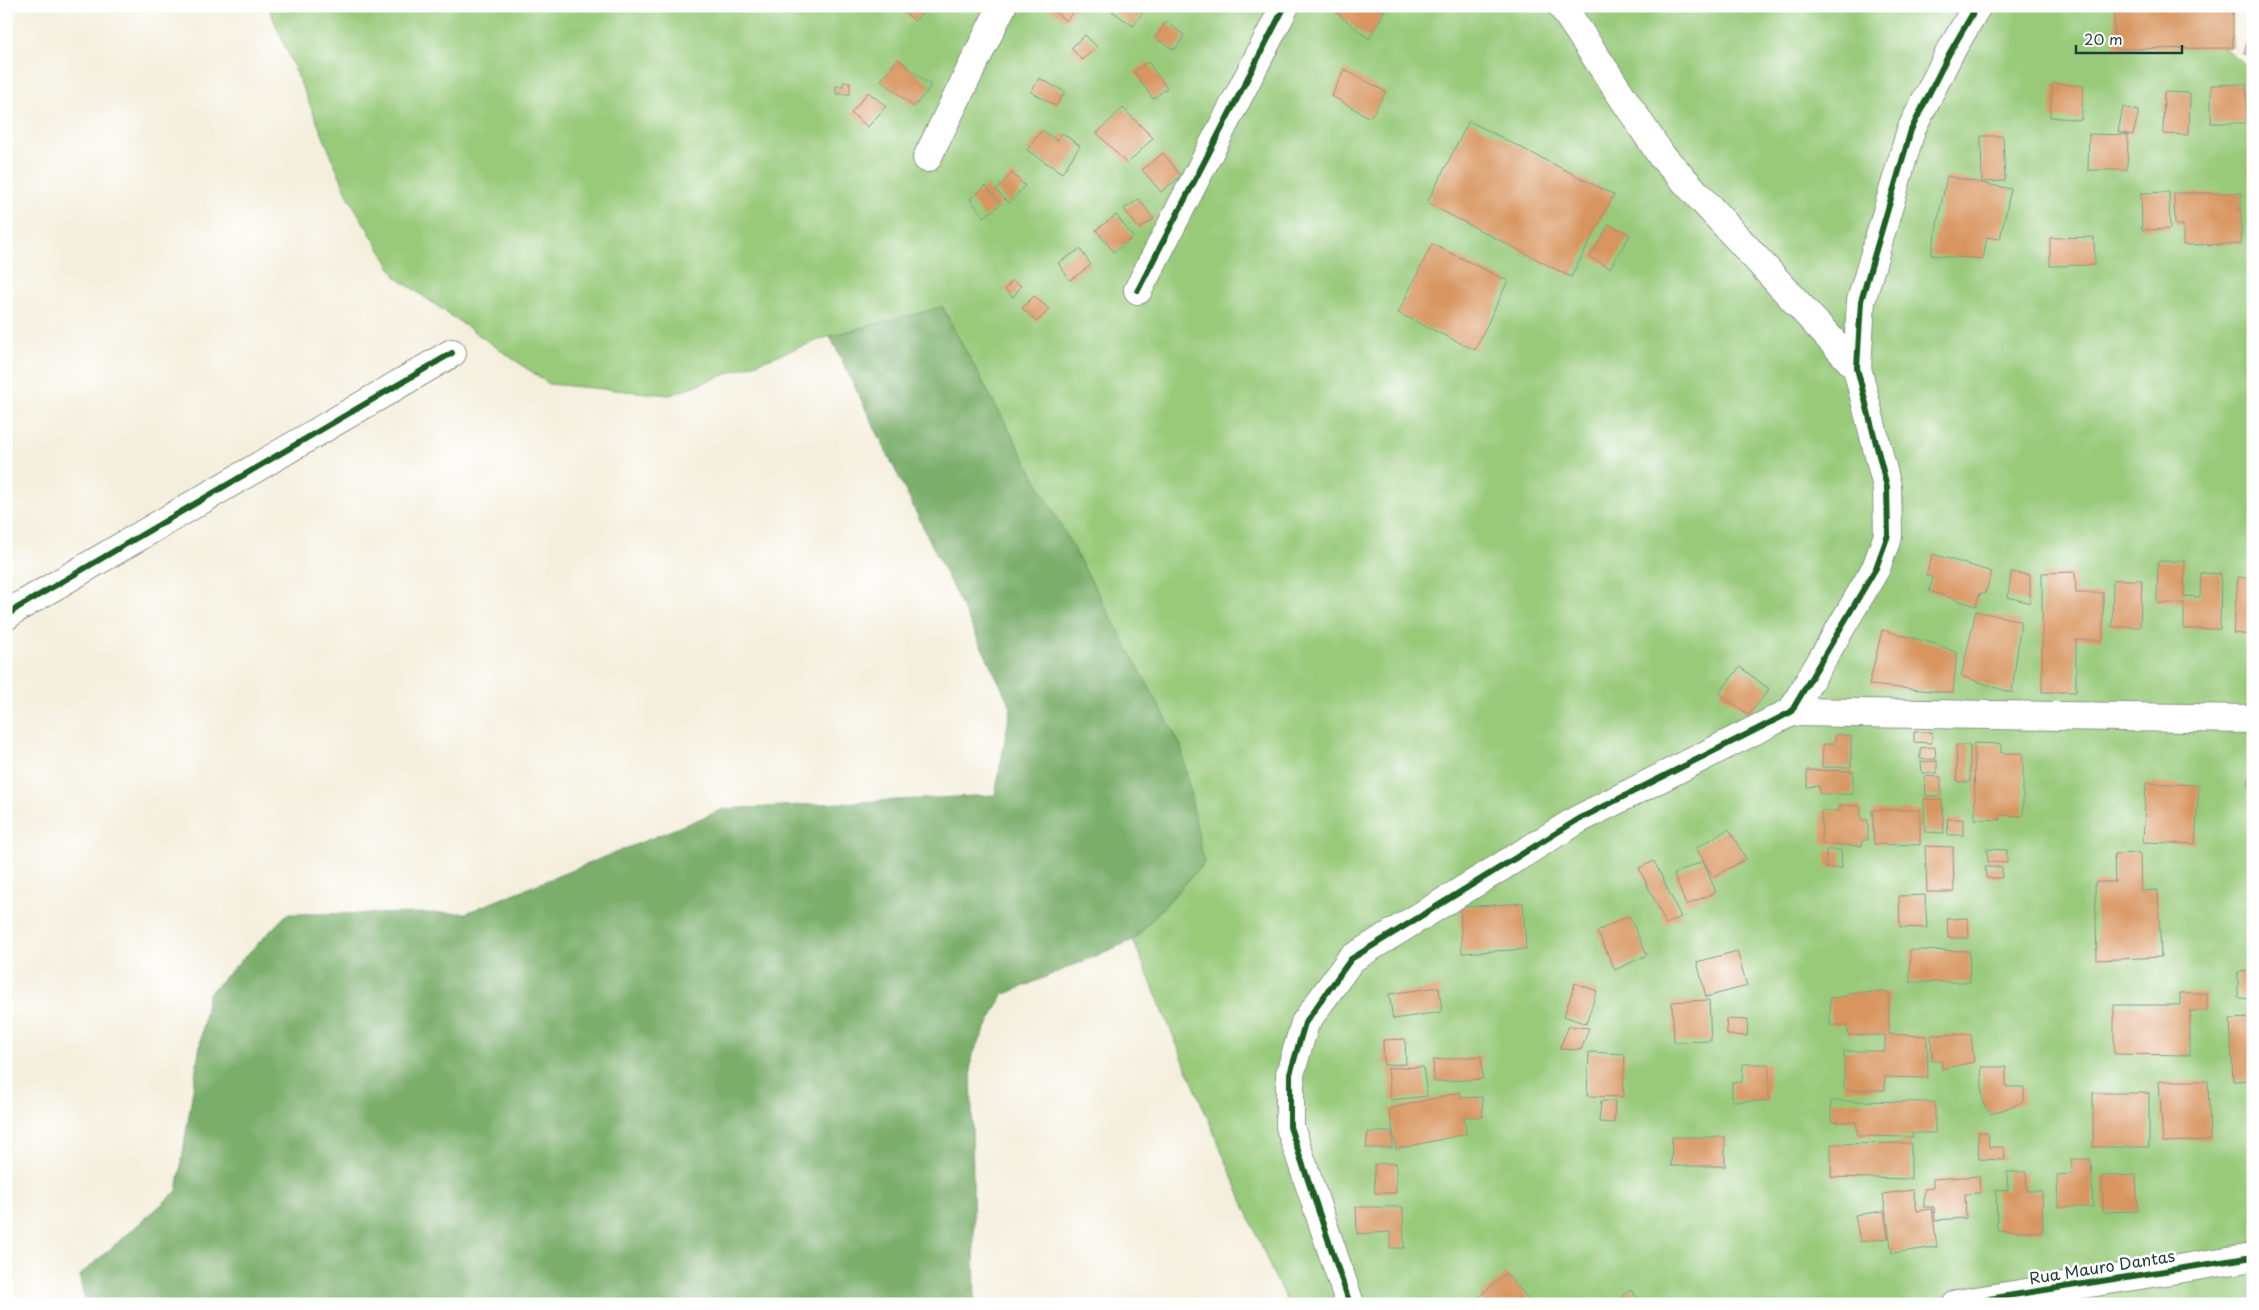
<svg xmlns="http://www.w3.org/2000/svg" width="2259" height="1310" font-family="'Playpen Sans',sans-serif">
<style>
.green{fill:#98ca7a;stroke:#5c8457}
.forest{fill:#7aae6a;stroke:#4c764f}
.building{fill:#d8955e}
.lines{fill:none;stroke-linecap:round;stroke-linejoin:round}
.minor-casing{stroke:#8a9688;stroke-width:30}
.minor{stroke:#fff;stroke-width:28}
.cycleway-casing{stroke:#fff;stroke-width:9}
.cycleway{stroke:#1b5e20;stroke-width:6}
.labels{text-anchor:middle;stroke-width:5;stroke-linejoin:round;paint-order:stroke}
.street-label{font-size:16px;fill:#1f3d34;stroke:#fff}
</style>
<rect width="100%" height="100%" fill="#fff"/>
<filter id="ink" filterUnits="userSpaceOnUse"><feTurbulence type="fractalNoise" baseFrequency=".02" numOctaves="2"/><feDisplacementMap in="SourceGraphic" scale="10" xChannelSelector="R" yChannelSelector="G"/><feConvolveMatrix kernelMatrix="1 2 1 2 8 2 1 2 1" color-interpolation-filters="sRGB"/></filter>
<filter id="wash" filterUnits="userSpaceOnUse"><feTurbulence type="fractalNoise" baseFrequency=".0096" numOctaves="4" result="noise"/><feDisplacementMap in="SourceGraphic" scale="20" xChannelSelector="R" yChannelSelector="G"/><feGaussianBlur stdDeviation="1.12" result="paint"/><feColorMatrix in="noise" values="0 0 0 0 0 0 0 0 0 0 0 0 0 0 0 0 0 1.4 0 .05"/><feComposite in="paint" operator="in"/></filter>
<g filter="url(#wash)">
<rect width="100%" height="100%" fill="#f4efdd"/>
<path class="green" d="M268,6H2166L2248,66L2253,67V1304H1288L1271,1269L1133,940L1204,863L943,307L830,336L670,395L549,384L397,278L350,200Z"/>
<path class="forest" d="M942,307L1181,746L1204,863L1133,940L1003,995L971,1058L975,1304H86L79,1276L177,1191L208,994L287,914L466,913L724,809L995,795L1011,707L830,336Z"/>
<g id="blocks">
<g class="building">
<path d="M902,6H928L915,21L900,9Z"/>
<path d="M1047,6H1078L1066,21Z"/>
<path d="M1105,6H1147L1133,26Z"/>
<path d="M1334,6H1387L1369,39L1333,10Z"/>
<path d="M2114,6H2233V48L2114,49Z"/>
<path d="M1166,22L1184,35L1175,50L1155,38Z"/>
<path d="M2252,23L2253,54H2244Z"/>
<path d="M1085,35L1097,47L1082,60L1071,48Z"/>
<path d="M898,59L931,86L914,107L881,80Z"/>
<path d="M1148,62L1167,88L1153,99L1134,72Z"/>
<path d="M1344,69L1386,92L1370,118L1332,96Z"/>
<path d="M1039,78L1065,92L1056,106L1031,92Z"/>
<path d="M843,82H850V94H836V86H843Z"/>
<path d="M2053,83L2084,86L2081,120L2050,117Z"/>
<path d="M2246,84L2247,123H2211V85Z"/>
<path d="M868,92L886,106L868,127L851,113Z"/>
<path d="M2164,92L2190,93L2189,135L2163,134Z"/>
<path d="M2123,107L2139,111L2133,135L2118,132Z"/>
<path d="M1123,108L1153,138L1127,164L1097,133Z"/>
<path d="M1469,121L1614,195L1571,277L1427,203Z"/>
<path d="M1042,130L1057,141L1062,133L1080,146L1062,173L1027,150Z"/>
<path d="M2089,134L2128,135L2127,170H2088Z"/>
<path d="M1981,136H2003L2005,181L1982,182Z"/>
<path d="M2247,151H2253V179H2248Z"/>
<path d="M1163,153L1181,176L1161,192L1142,170Z"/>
<path d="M1012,173L1025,186L1009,203L996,190Z"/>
<path d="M1947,176L2011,189L2000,239L1987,237L1983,259L1931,255Z"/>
<path d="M986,186L1001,204L984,217L970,199Z"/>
<path d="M2169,192L2170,229L2142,230L2141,193Z"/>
<path d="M2174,193H2241V244L2183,245V225H2175Z"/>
<path d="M1139,199L1154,219L1139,229L1124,209Z"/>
<path d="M1116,215L1133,237L1114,252L1096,230Z"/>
<path d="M1609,224L1630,235L1610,268L1590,257Z"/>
<path d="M2094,237L2095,265L2050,266V238Z"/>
<path d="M1432,244L1508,281L1475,350L1398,313Z"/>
<path d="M1080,249L1091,265L1070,280L1058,263Z"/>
<path d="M1012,280L1021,286L1013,297L1005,290Z"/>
<path d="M1034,296L1049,309L1037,322L1022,308Z"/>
<path d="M1933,554L1992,572L1985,594L1980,593L1976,606L1929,591L1933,578L1926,575Z"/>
<path d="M2158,561H2185L2184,596L2200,597L2201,573L2221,574L2220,629H2184V603H2157Z"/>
<path d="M2011,572L2030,575V603L2008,597Z"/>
<path d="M2075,572L2076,593H2103V640H2076V692H2042V573Z"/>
<path d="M2238,577L2253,579V635L2233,633Z"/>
<path d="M2113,580H2142L2140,627H2112Z"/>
<path d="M1976,611L2021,621L2012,693L1961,676Z"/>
<path d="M1882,630L1936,644L1957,653L1953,693L1869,685Z"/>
<path d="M1740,667L1769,689L1749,715L1719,693Z"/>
<path d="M1914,732H1932V743L1914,742Z"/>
<path d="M1836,734L1851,736V767H1822L1823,744H1834Z"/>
<path d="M1974,743L2001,744V753H2023V816L2000,815V820L1975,819Z"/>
<path d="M1956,745H1970V782H1957Z"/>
<path d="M1935,747L1936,759H1920V748Z"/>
<path d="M1937,761V773H1922L1921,762Z"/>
<path d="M2253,769V797L2248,784Z"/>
<path d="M1807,770L1853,771V794H1819V786L1807,787Z"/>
<path d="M1925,776L1941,777V796H1926Z"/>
<path d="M2146,783L2199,785L2195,844L2143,842Z"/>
<path d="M1924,799L1942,800L1944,833L1925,832Z"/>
<path d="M1840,805L1861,806V820H1868V840H1862V846L1822,844L1821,811H1840Z"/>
<path d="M1872,810H1920V845L1874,844Z"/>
<path d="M1947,819H1963V835H1948Z"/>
<path d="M1729,829L1746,859L1713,877L1696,848Z"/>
<path d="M1925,846L1953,847L1954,892H1927Z"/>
<path d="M1987,849L2007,850V863L1988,862Z"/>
<path d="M1826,850H1841L1842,868H1826Z"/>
<path d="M2140,853L2141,891L2158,890L2161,957L2097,960L2095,882H2115L2114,854Z"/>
<path d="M1654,861L1681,917L1666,924L1639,868Z"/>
<path d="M1703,861L1716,892L1686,905L1674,874Z"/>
<path d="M1985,867H2002V878H1986Z"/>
<path d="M1925,895L1927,928L1900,927L1899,896Z"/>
<path d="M1523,903L1526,949L1462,953L1460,907Z"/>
<path d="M1629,916L1647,955L1615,970L1597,931Z"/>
<path d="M1968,918L1969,938H1948L1947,919Z"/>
<path d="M1910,950L1969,951L1970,982H1910Z"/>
<path d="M1737,951L1747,986L1706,997L1697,962Z"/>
<path d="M2253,971V999L2238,998V972Z"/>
<path d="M1575,983L1597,991L1586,1024L1564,1016Z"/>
<path d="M1439,987L1442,1012L1393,1019L1389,994Z"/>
<path d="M1889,992V1034L1927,1036L1928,1078L1885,1077V1090H1844V1051H1885V1035H1848L1847,1025H1830V998L1847,996V993Z"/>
<path d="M2180,993H2207V1011H2190V1055L2114,1054V1005H2180Z"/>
<path d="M1709,1000L1711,1041L1674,1042L1672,1002Z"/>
<path d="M2253,1018V1080L2233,1081L2230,1019Z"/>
<path d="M1726,1019L1748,1020L1747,1036L1727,1035Z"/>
<path d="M1569,1026L1589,1028L1581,1050L1559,1049Z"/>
<path d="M1971,1034L1974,1062L1942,1069L1941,1061H1932L1931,1035Z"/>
<path d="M1405,1039L1406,1064L1384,1065L1383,1040Z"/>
<path d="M1589,1052L1625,1054L1623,1097L1587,1096Z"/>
<path d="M1481,1056L1483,1079L1434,1082L1433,1060Z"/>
<path d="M1743,1064H1769V1101H1732V1082H1742Z"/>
<path d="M1423,1067L1427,1096L1391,1100L1388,1068Z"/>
<path d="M1981,1067H2006V1087H2024V1102L1991,1114L1983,1104Z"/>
<path d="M2159,1081H2208L2210,1140L2163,1142Z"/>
<path d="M1460,1092L1461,1098L1482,1097L1483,1117H1464L1466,1134L1396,1149L1389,1109Z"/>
<rect x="2093" y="1093" width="56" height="54"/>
<path d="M1601,1101H1615L1614,1123L1599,1122Z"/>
<path d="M1831,1101L1935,1102V1133H1912L1913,1137L1858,1136L1856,1122H1831Z"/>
<path d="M1368,1132H1393L1392,1148H1366Z"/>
<path d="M1978,1132L1988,1133L1989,1147H2004L2005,1160L1979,1159Z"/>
<path d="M1672,1137H1725V1166H1671Z"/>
<path d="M1911,1143V1179L1831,1177V1144Z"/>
<path d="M2071,1159H2091L2093,1207H2058L2057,1175L2072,1174Z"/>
<path d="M1396,1163V1193H1375L1374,1164Z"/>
<path d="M2007,1172H2026L2027,1191H2042L2043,1232L1997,1230L1996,1189L2008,1190Z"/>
<path d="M2136,1175L2138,1211L2103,1212L2102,1176Z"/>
<path d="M1979,1176L1980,1193L1965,1194L1966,1218L1935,1220L1934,1207H1924V1189L1933,1188V1179Z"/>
<path d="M1913,1190L1917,1211L1932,1209L1937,1247L1892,1253L1883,1194Z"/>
<path d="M1356,1207H1403L1404,1248H1390V1232L1357,1234Z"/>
<path d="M1884,1211L1888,1238L1860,1242L1855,1215Z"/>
<path d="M1506,1273L1533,1304H1485L1479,1297Z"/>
<path d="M1630,1289L1642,1304H1613Z"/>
</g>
</g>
</g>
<g filter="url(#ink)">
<use href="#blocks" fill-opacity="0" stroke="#8a9688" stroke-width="1"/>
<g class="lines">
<defs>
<g id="minor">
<path d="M1562,6L1661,155L1857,368"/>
<path d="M927,158L1002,6"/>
<path d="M1138,290L1285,6"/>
<path d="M6,616L17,608L452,353"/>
<path d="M1791,712L2253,719"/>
<path d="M1350,1304L1290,1127V1074L1305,1023L1351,959L1579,819L1791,712L1876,568L1888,535L1887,487L1857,368L1861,301L1911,130L1949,54L1977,6"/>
<path d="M1957,1304L2253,1257"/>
</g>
</defs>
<use href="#minor" class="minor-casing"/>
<use href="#minor" class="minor"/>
<defs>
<g id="cycleway">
<path d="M1138,290L1285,6"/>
<path d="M6,616L17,608L452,353"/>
<path d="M1350,1304L1290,1127V1074L1305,1023L1351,959L1579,819L1791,712L1876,568L1888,535L1887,487L1857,368L1861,301L1911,130L1949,54L1977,6"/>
<path d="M1957,1304L2253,1257"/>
</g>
</defs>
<use href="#cycleway" class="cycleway-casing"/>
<use href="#cycleway" class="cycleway"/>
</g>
</g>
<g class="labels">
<g class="street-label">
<text transform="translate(2102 1267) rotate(-9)" y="6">Rua Mauro Dantas</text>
</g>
</g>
<rect width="2259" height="1310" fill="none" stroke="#fff" stroke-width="25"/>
<path d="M2076 45v8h106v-8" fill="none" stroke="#1f3d34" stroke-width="2.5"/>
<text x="2084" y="45" font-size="15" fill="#1f3d34" stroke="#ffffff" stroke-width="4" paint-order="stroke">20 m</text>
</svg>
